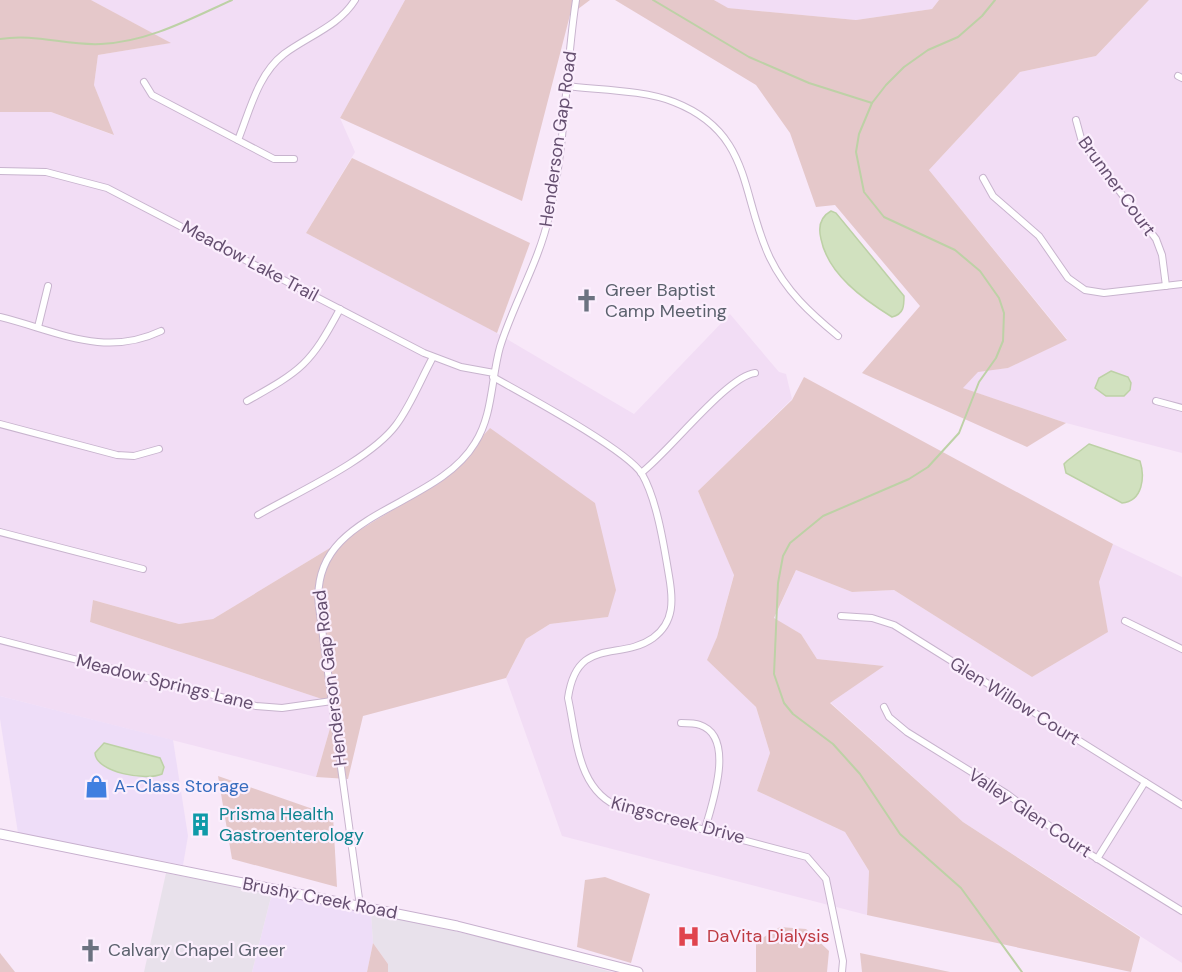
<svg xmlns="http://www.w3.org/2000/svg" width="1182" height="972" font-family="'DM Sans',sans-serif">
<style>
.residential{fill:#f2ddf5}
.commercial{fill:#eeddf8}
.industrial{fill:#e8e1eb}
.green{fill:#e5c8ca}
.water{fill:#d1e1bf;stroke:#bdd1a6;stroke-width:1.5}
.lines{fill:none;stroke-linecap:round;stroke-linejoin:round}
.stream{stroke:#bdd1a6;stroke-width:2}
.street-casing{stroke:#c8b4ce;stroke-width:8}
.secondary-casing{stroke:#c7b0ce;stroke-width:11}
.street{stroke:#fff;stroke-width:6}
.secondary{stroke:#fff;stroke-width:9}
.labels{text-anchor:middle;stroke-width:4.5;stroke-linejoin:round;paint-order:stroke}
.street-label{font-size:18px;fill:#654f70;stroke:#fbeefd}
.worship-label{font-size:18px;fill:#5b616d;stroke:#fbeefd;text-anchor:start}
.shop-label{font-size:18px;fill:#366cbe;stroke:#fbeefd;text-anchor:start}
.culture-label{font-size:18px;fill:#0d838f;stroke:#fbeefd;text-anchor:start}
.health-label{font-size:18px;fill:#be3a42;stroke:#fbeefd;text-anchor:start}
</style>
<rect width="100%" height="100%" fill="#f8e8f9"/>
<g class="residential">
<path d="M91,0H405L340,118L355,152L306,233L490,329L634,414L730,314L779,372L786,374L792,399L698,491L734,574L717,637L708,660L756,707L770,753L757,791L845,832L869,871L867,915L562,836L506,678L526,639L550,624L608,617L490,428L442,480L213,619L179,624L93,600L90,622L337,704L316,777L0,696V112H51L113,135L94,85L98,55L170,43Z"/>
<path d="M714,0H939L932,9L856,20L727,8Z"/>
<path d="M1149,0H1182V453L1066,423L962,388L978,371L1008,368L1067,339L929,170L1020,72L1096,56Z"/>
<path d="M1113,544L1182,577V963L963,822L830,702L883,666L817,659L801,634L774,619L796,570L852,592L894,590L1032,677L1107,632L1099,582Z"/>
</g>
<g class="commercial">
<path d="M0,696L173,740L188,836L183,865L18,833L0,719Z"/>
<path d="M272,893L371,913L373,943L367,972H252Z"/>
</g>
<g class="industrial">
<path d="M166,873L272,893L252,972H144Z"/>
<path d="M371,913L495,940L612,972H388V964L373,943Z"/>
</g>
<g class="green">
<path d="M0,0H91L171,43L98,55L94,85L114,135L51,112H0Z"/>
<path d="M405,0H590L570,15L522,201L340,118Z"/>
<path d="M615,0H714L728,8L856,20L932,9L939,0H1149L1096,56L1020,72L929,170L1067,340L1008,368L978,372L963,388L1066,423L1027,447L862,373L920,306L835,205L816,207L790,133L756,85Z"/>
<path d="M352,158L530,243L497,333L306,233Z"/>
<path d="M804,377L1113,544L1099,582L1108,632L1032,677L894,590L852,592L796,570L774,618L801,634L817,659L884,666L830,703L963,822L1140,937L1131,972L867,915L869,871L845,832L757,791L770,753L756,707L707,660L717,637L734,575L698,491L792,400Z"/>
<path d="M490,428L595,503L616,590L608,617L550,624L526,639L506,678L363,716L348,779L316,777L337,704L90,622L93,600L179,624L213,619L442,480Z"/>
<path d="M218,776L333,816L337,887L232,859Z"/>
<path d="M605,877L650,894L631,963L577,947L585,880Z"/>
<path d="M780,927L806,929L829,951L827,972H756V942Z"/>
<path d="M373,943L388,964V972H367Z"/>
<path d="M0,953L15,972H0Z"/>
<path d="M860,953L950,972H862Z"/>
</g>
<g class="water">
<path d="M831,211L836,213L904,296C904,306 904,314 892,317C863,299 828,274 821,239C818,227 820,217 831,211Z"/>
<path d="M1111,371L1128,377L1131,383L1130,390L1124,396H1106L1095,388L1099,378Z"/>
<path d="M1089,444L1140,461C1145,477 1143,501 1122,503L1066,473L1064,464L1067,461Z"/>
<path d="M104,743L160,758L164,767L162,774C147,781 96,773 95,753Z"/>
</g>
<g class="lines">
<g class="stream">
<path d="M653,0L749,57L809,83L872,103"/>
<path d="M995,0L982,16L958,37L928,50L904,67L886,85L872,103L859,134L856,152L864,192L884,217L955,250L980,271L999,298L1004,313L1003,341L996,358L979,382L959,433L928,467L909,479L823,516L790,543L783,556L778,583L774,674L784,703L793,714L833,744L860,774L900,834L961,888L1022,972"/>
<path d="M0,39C35,33 67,46 101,44C148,42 190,19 232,0"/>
</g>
<defs>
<g id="street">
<path d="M1178,76L1182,78"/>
<path d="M144,82L152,95L274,159H294"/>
<path d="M566,86C599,90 644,90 674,102C753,133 740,195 770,258C786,291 810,313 838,336"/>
<path d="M1076,120L1082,142L1156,239L1162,255L1166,286"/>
<path d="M238,140C250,110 258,74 284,54C308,36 339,26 355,0"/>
<path d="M0,171L46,172L107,188L424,353L461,367L494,373"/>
<path d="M983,178L993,196L1039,236L1068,278L1085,290L1104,293L1182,284"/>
<path d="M0,317C57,331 104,358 161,331"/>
<path d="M38,327L48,286"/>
<path d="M493,377C523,394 626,449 642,474C657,500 664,546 669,576C673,599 675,622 653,638C619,662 577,635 568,698C577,739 577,792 622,808L807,857L826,879L843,961L842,972"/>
<path d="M247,401C302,370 310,365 340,309"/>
<path d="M1156,401L1182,408"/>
<path d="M0,424L117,455L134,456L159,449"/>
<path d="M641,473C669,452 727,376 755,373"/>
<path d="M258,515C296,493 370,460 396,425C411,405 421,379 433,357"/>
<path d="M0,532L143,569"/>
<path d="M841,616L872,618L894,625L1182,805"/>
<path d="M1125,621L1182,649"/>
<path d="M0,640L256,706L282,708L332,701"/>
<path d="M884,707L889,717L907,732L1007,794L1072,843L1182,911"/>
<path d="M681,723C687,723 695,723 700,725C736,737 712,804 705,829"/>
<path d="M1097,859L1145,782"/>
<path d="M360,906L319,607C308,511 435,510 475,443C493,415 491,379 500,347C514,302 539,262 549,216C566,146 565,71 576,0"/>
</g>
<path id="secondary" d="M0,834L457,926L638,972"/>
</defs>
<use href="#street" class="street-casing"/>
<use href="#secondary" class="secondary-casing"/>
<use href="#street" class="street"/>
<use href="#secondary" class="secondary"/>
</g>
<defs>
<symbol id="church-bare" viewBox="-9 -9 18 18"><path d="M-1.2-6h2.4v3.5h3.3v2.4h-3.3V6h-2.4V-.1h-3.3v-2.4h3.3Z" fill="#6b7280" stroke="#fbeefd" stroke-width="2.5" paint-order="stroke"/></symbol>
<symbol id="shop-bare" viewBox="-9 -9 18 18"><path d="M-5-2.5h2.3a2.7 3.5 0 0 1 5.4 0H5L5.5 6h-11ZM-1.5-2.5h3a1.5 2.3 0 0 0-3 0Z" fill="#3f7fe0" stroke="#fbeefd" stroke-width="2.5" paint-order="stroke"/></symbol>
<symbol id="building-bare" viewBox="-9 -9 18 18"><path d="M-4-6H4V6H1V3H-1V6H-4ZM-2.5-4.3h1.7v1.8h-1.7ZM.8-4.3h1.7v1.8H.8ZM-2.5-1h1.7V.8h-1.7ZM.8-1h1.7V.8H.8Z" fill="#0f9aa8" stroke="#fbeefd" stroke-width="2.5" paint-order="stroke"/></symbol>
<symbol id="hospital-bare" viewBox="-9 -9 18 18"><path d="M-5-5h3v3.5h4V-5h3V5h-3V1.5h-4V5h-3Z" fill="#e0444e" stroke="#fbeefd" stroke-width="2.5" paint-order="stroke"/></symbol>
</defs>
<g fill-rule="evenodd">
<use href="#church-bare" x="570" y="284" width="33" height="33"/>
<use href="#shop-bare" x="80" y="770" width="33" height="33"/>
<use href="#building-bare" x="184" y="808" width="33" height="33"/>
<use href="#hospital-bare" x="672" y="920" width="33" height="33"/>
<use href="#church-bare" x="74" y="934" width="33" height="33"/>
</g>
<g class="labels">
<g class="street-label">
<text transform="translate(558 139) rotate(-82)" y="6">Henderson Gap Road</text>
<text transform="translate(1117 186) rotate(54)" y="6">Brunner Court</text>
<text transform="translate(250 261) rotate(28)" y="6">Meadow Lake Trail</text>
<text transform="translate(330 678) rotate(-97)" y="6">Henderson Gap Road</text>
<text transform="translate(165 682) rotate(14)" y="6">Meadow Springs Lane</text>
<text transform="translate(1015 701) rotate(32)" y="6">Glen Willow Court</text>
<text transform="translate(1030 813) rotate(34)" y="6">Valley Glen Court</text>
<text transform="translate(678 820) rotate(15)" y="6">Kingscreek Drive</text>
<text transform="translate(320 898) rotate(11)" y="6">Brushy Creek Road</text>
</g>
<g class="worship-label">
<text x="605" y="296">Greer Baptist<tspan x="605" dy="21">Camp Meeting</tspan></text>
<text x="108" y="956">Calvary Chapel Greer</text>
</g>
<g class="shop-label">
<text x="114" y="792">A-Class Storage</text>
</g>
<g class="culture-label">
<text x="219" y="820">Prisma Health<tspan x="219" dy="21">Gastroenterology</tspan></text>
</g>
<g class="health-label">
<text x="707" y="942">DaVita Dialysis</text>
</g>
</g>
</svg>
